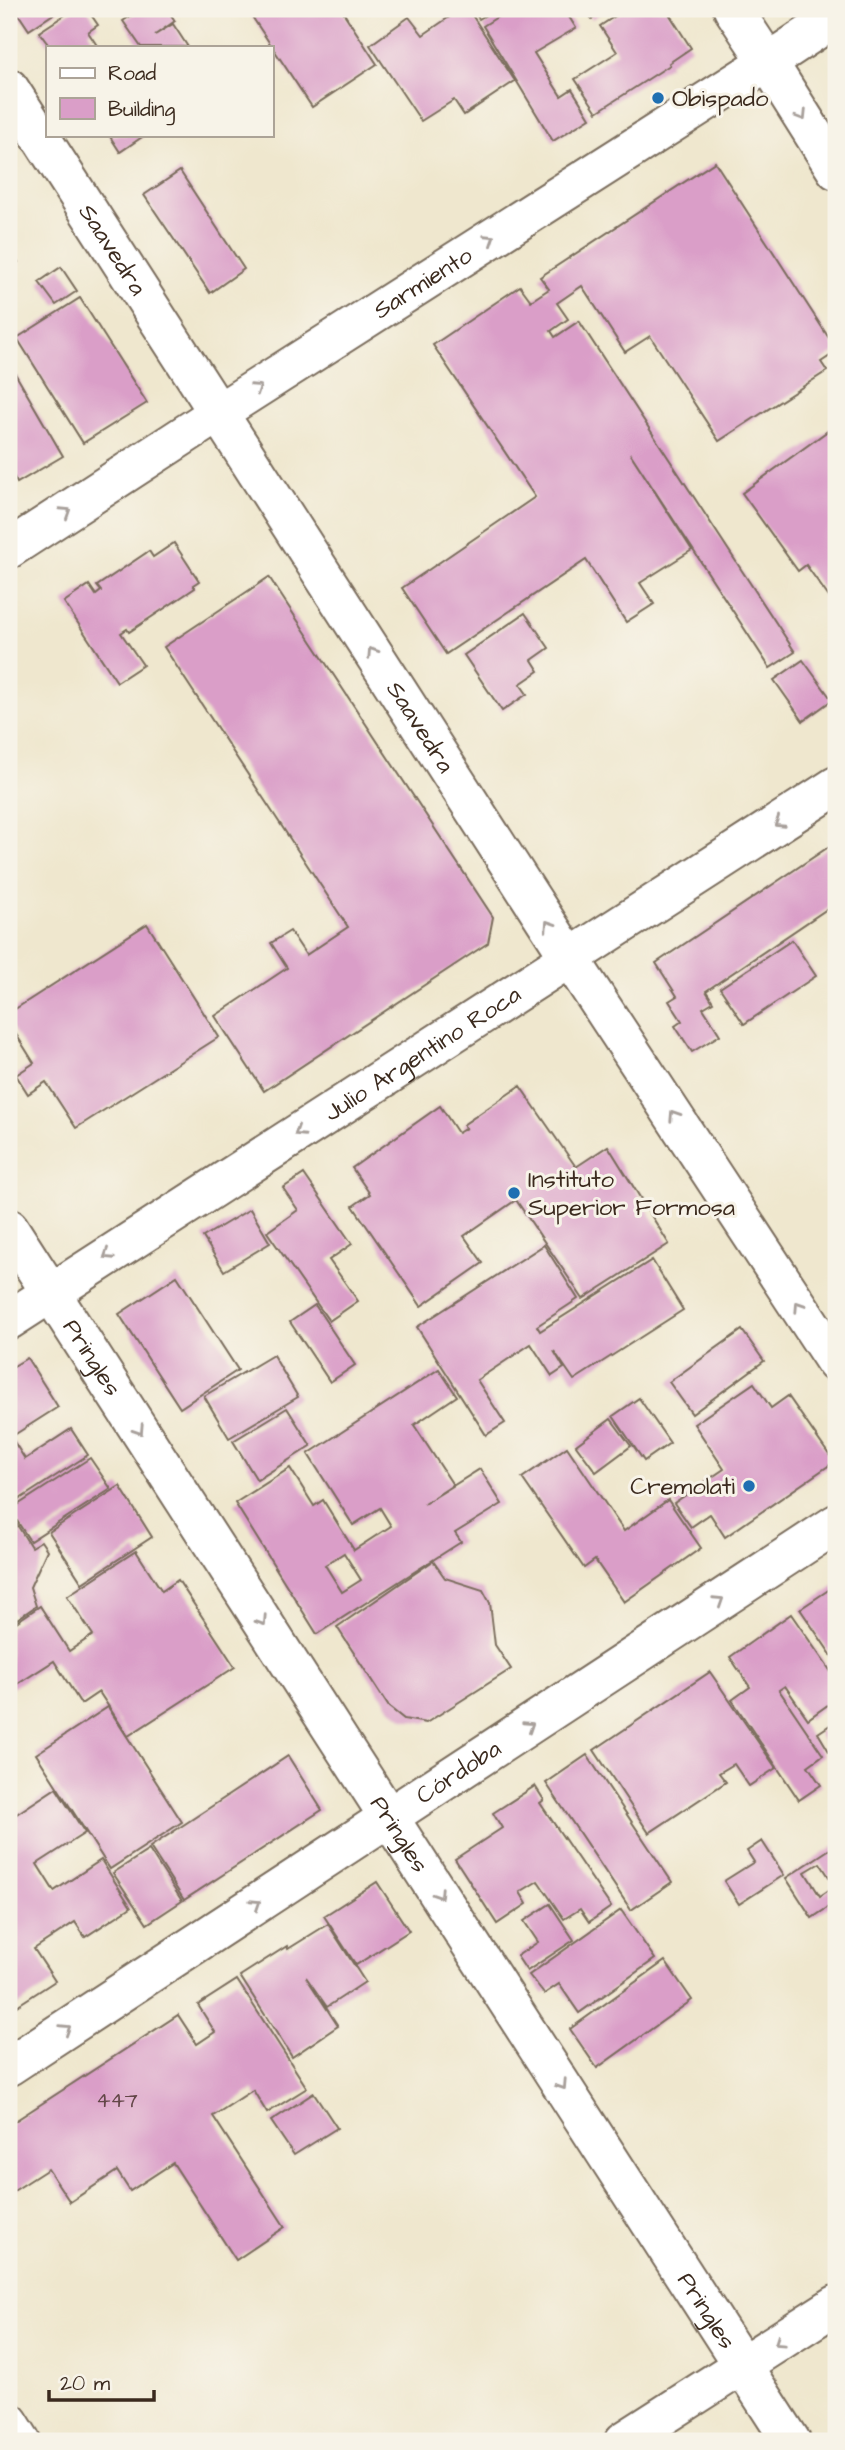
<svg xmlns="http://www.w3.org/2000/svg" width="845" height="2450" font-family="'Architects Daughter',sans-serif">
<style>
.building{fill:#da9ec8;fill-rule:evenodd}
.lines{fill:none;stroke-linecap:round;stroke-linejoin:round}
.minor-casing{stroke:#7a6c5c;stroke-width:42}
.major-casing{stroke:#7a6c5c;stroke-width:42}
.minor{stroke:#fff;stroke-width:38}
.major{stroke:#fff;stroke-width:38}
.oneway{stroke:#a79f9a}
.poi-dot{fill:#1f6fb2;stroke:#f7f3e8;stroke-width:2.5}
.labels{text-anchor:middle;stroke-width:6;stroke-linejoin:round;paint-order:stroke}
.number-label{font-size:21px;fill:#634748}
.poi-label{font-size:24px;fill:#3b2a1e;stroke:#f7f3e8;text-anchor:start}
.street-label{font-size:24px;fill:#3b2a1e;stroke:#f7f3e8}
</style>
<rect width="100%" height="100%" fill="#f7f3e8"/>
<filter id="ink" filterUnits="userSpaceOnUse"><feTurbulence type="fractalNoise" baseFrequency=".0143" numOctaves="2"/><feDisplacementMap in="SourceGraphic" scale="14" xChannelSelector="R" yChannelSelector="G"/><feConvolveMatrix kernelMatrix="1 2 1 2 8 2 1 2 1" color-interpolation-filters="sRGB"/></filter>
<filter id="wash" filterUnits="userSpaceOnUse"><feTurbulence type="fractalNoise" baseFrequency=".00686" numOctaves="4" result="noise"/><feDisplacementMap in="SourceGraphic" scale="28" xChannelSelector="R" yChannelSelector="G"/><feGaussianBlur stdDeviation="1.57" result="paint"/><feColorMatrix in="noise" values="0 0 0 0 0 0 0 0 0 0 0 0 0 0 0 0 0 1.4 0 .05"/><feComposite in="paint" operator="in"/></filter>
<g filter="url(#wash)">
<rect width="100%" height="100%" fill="#efe7ce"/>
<g id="blocks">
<g class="building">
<path d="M15,9H61L29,30Z"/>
<path d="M74,9H87L98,25L88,32L98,47H50L39,32Z"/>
<path d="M141,9H167L175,21L155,35L173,24L188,47H141L123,21Z"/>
<path d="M247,9H347L343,12L377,64L312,107Z"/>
<path d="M461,9H468L515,81L464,115L454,100L421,121L370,45L409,17L423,35Z"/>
<path d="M472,9H496L479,19Z"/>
<path d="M510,9H564L576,28L534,53L561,96L572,89L590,118L553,141L483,26Z"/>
<path d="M585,9H607L592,19Z"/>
<path d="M626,9H666L691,48L669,63L670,65L597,112L575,79L617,52L600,26Z"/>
<path d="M109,135H145L120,152Z"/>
<path d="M715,162L836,349V352L821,362L827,371L719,441L650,336L625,352L582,286L557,303L568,319L551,331L555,337L579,321L795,652L770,668L630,453L692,550L640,583L654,604L626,622L586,560L446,654L402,588L535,497L433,345L520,286L531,301L549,289L540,277Z"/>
<path d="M180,171L244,269L210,293L144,195Z"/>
<path d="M9,247L18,262L9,267Z"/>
<path d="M61,267L77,291L56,305L39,282Z"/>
<path d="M80,298L147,403L83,443L17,338Z"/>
<path d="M9,363L63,456L17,483L9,468Z"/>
<path d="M836,425V607L806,565L798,571L742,493Z"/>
<path d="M174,543L199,581L193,585L195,588L129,632L127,629L121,633L143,665L117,682L64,602L89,585L96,595L101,591L97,586L149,551L153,557Z"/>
<path d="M269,577L493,917L488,943L264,1091L215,1016L287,968L271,943L290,931L306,955L348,927L164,647Z"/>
<path d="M525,613L549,648L532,660L539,671L520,684L527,694L502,711L464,655Z"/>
<path d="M803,660L832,700L803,721L774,680Z"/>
<path d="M836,842V916L830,907L706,991L713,1002L703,1008L720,1035L692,1052L675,1026L682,1021L669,1001L677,996L656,963Z"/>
<path d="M147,924L219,1037L76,1128L46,1082L28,1094L16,1075L34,1063L9,1023V1013Z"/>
<path d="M792,940L816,976L744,1024L720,988Z"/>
<path d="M520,1086L576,1167L608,1146L669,1244L583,1299L516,1200L464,1236L483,1263L421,1306L353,1206L370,1194L352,1168L440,1106L458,1133L466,1128L463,1125Z"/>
<path d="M304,1174L352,1244L329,1260L358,1301L329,1321L267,1232L298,1210L283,1188Z"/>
<path d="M250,1209L270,1243L224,1271L203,1237Z"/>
<path d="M544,1245L578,1299L537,1326L540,1331L652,1260L683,1310L574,1380L554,1351L564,1368L552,1376L531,1344L477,1380L505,1423L486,1435L417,1327Z"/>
<path d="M177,1276L238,1370L180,1408L119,1314Z"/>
<path d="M315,1305L355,1365L330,1382L290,1322Z"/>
<path d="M742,1330L764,1361L692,1414L669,1382Z"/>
<path d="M273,1355L298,1397L229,1438L204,1396Z"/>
<path d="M27,1358L58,1407L11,1437L25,1459L71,1429L88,1455L9,1506V1369Z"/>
<path d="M439,1369L457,1396L414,1425L453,1485L424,1504L480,1469L502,1504L455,1533L461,1542L317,1634L235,1503L290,1468L314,1506L323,1500L354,1550L391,1526L380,1508L353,1525L308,1454ZM344,1553L361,1580L342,1592L325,1565Z"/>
<path d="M754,1383L771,1408L788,1396L834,1462L725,1537L710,1514L691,1527L674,1503L724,1469L694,1424Z"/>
<path d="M639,1398L670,1443L644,1461L613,1416Z"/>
<path d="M287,1408L311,1446L257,1480L233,1441Z"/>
<path d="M611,1419L631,1446L596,1472L576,1445Z"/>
<path d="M567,1447L624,1531L668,1500L701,1548L624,1602L595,1560L584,1568L522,1478Z"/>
<path d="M90,1458L111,1489L30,1541L10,1510Z"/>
<path d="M120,1486L152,1537L82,1583L49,1532Z"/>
<path d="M9,1512L31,1547L41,1541L47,1550L30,1587L36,1606L17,1619L9,1607Z"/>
<path d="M136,1551L162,1591L178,1580L235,1667L128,1736L99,1692L81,1704L54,1661L10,1689L9,1627L40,1606L69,1651L93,1635L67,1596Z"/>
<path d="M433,1561L445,1578L483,1590L490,1603L495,1645L511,1669L426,1723L404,1719L389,1707L337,1627Z"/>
<path d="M836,1585V1662L800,1609Z"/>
<path d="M791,1614L836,1679V1699L808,1719L785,1686L779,1690L823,1755L808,1766L821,1785L799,1800L732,1700L750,1687L730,1657Z"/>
<path d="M710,1672L776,1768L749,1786L734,1764L719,1773L726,1782L649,1833L594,1750Z"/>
<path d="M108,1707L182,1822L110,1869L36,1754Z"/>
<path d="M836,1721V1763L818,1733Z"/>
<path d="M587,1755L672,1882L631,1910L546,1783Z"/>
<path d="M288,1756L322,1810L184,1900L150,1847Z"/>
<path d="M535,1786L544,1800L540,1803L611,1907L589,1922L580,1909L564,1919L538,1881L520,1892L527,1904L497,1924L455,1859L502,1828L493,1813Z"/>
<path d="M56,1788L85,1833L37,1864L54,1891L101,1860L131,1907L85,1937L75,1922L34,1949L55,1981L9,2011V1819Z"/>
<path d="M762,1841L784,1875L739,1904L724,1881L754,1862L747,1851Z"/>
<path d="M836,1845V1902L812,1918L786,1878ZM820,1863L835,1886L820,1896L805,1872Z"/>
<path d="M149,1850L182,1901L147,1924L113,1873Z"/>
<path d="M377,1882L409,1931L356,1965L324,1916Z"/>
<path d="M550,1904L574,1940L527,1971L517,1956L538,1942L524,1921Z"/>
<path d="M621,1910L655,1959L579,2013L559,1984L544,1994L529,1975Z"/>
<path d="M328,1924L365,1982L327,2007L306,1977L338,2026L292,2057L240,1976L287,1946L288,1949Z"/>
<path d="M665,1961L692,2000L597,2068L570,2029Z"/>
<path d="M237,1980L307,2088L267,2113L253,2090L213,2116L285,2227L236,2260L173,2163L130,2191L117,2171L70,2202L48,2169L9,2194V2125L178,2015L197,2044L215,2032L198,2005Z"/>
<path d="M314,2093L337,2128L294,2155L271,2121Z"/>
</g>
</g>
</g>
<g filter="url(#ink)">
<use href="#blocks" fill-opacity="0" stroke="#7a6c5c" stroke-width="2"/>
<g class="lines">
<defs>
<g id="minor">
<path id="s1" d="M9,88L569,957L836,1363"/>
<path id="s2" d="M9,549L218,413L768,62L836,170"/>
<path id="s3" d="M9,1228L791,2441"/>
<path id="s4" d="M9,1320L836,786"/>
<path id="s5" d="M9,2066L836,1524"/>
<path d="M9,2422L21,2441"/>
<path d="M624,2441L836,2305"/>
</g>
<path id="major" d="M733,9L768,62L836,17"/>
</defs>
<use href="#minor" class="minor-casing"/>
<use href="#major" class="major-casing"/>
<use href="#minor" class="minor"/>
<use href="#major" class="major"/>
</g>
<defs><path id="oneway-chevron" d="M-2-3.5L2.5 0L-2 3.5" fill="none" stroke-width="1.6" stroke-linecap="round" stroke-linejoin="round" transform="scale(1.75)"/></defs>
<g class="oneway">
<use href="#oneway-chevron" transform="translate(802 116) rotate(58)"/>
<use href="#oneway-chevron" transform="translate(490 239) rotate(-33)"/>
<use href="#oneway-chevron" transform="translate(257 388) rotate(-33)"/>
<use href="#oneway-chevron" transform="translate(66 512) rotate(-33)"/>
<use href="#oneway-chevron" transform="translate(372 652) rotate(-123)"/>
<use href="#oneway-chevron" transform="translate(779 823) rotate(147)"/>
<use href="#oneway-chevron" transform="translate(549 925) rotate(-123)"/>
<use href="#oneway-chevron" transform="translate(674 1115) rotate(-123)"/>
<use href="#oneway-chevron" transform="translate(299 1132) rotate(147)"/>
<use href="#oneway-chevron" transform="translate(108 1255) rotate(147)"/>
<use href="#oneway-chevron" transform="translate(799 1306) rotate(-123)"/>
<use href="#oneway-chevron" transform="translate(139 1430) rotate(57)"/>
<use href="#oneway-chevron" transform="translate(719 1601) rotate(-33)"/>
<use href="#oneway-chevron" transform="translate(262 1621) rotate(57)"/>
<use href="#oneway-chevron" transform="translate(529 1726) rotate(-33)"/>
<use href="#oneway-chevron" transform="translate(439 1894) rotate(57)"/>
<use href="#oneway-chevron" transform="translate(256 1904) rotate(-33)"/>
<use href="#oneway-chevron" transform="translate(66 2029) rotate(-33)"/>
<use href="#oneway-chevron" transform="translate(562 2085) rotate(57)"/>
<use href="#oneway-chevron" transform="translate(779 2342) rotate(146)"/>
</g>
</g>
<g class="poi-dot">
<circle cx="658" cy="98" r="7"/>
<circle cx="514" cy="1193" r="7"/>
<circle cx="749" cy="1486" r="7"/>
</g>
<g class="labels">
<g class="number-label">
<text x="117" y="2107">447</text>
</g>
<g class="poi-label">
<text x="672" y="106">Obispado</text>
<text x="528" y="1187">Instituto<tspan x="528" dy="28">Superior Formosa</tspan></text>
<text x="735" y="1494" text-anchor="end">Cremolati</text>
</g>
<g class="street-label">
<text dy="8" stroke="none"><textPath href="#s1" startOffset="192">Saavedra</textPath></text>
<text dy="8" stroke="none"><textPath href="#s2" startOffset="492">Sarmiento</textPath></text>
<text dy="8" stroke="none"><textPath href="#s1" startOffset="760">Saavedra</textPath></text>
<text dy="8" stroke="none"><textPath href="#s4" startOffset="492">Julio Argentino Roca</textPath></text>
<text dy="8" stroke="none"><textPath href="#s3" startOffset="154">Pringles</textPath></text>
<text dy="8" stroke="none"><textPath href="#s5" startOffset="537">Córdoba</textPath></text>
<text dy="8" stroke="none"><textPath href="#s3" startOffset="721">Pringles</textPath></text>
<text dy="8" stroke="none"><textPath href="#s3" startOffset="1288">Pringles</textPath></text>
</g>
</g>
<rect width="845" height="2450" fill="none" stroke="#f7f3e8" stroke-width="35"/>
<rect x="46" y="46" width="228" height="91" fill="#f7f3e8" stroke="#aca397" stroke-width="2"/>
<rect x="60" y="68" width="35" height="10" fill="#ffffff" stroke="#aca397" stroke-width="2"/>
<text x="108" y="80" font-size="21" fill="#3b2a1e">Road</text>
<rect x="60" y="98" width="35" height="21" fill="#da9ec8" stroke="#aca397" stroke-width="2"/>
<text x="108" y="116" font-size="21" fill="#3b2a1e">Building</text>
<path d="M49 2390v10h105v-10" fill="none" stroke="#3b2a1e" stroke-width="3.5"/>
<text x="60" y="2390" font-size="21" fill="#3b2a1e" stroke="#f7f3e8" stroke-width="5" paint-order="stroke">20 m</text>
</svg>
